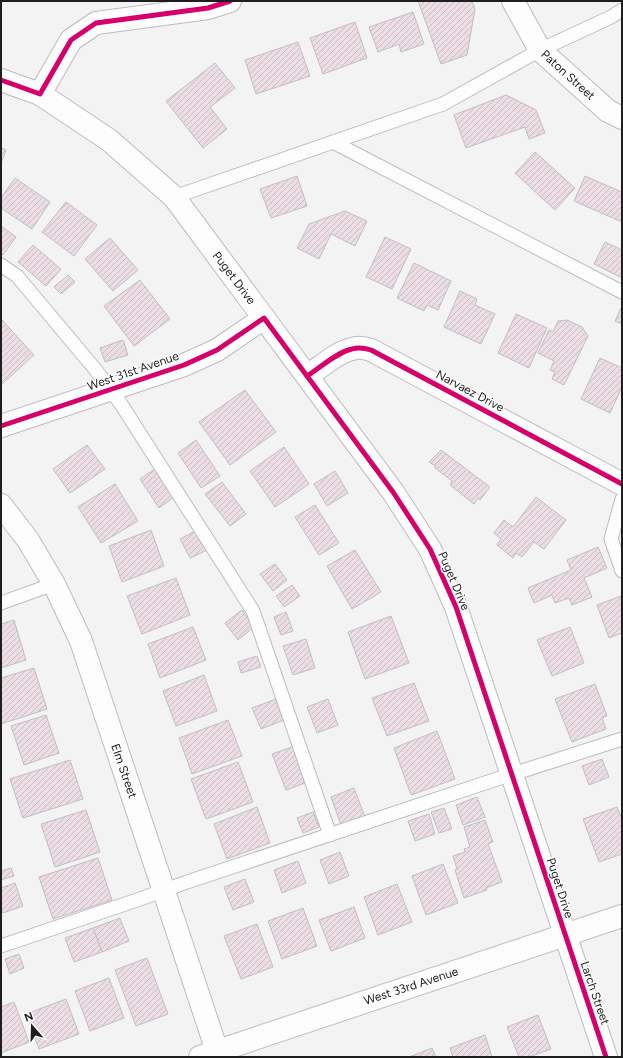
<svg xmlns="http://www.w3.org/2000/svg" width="623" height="1058" font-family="Figtree,sans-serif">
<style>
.building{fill:url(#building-hatch);stroke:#c0bfc0}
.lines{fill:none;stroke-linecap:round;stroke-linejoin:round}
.lane-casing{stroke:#bdbcbd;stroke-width:15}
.street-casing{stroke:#bdbcbd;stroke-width:24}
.secondary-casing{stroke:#bdbcbd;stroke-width:24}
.lane{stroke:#fdfdfd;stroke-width:13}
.street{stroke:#fdfdfd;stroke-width:22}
.secondary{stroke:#fdfdfd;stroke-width:22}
.cycleway-casing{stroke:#fff;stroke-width:8}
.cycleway{stroke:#d6006c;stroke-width:5}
.labels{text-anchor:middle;stroke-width:3;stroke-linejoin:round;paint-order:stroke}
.street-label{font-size:12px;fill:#1f1e1f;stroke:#fff}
</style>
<defs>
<pattern id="building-hatch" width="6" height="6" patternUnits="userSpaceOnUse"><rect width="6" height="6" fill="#ecdde5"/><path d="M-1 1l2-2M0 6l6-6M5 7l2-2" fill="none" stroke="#cabdc4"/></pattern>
</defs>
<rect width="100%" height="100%" fill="#f3f3f4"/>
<g class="building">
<path d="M418,1H472L475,9L467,55L441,64Z"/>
<path d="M413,12L424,44L401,52L399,44L378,52L369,27Z"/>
<path d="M355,22L367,58L323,74L310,38Z"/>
<path d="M298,42L310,76L256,94L245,60Z"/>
<path d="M215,63L235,88L210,107L227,129L203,148L166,101Z"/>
<path d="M506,95L536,110L545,133L529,139L525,127L466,148L454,115Z"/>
<path d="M1,148L6,150L1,163Z"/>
<path d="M535,152L575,188L555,210L515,173Z"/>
<path d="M297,176L307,206L271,218L260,189Z"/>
<path d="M585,176L622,192V222L574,201Z"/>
<path d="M15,178L50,202L32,229L1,208V198Z"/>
<path d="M66,202L97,225L74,256L42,232Z"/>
<path d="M345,211L367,221L355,246L331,234L319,259L297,248L309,224Z"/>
<path d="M1,226L16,237L3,255L1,253Z"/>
<path d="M385,237L411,249L392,289L366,277Z"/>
<path d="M110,238L138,270L113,291L85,259Z"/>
<path d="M605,242L622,250V278L594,264Z"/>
<path d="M33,245L61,269L46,286L18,262Z"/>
<path d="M414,263L451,281L438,310L427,305L424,311L397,298Z"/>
<path d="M68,275L75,282L61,294L54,287Z"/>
<path d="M140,280L170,319L134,346L104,306Z"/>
<path d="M460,291L477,299L475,305L495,314L481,344L444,327Z"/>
<path d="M621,308H622V324L615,321Z"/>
<path d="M516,314L547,328L529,368L498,353Z"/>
<path d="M1,319L34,355L1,385Z"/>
<path d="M567,320L582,327L588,336L564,385L552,379L555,372L550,370L554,361L538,353L549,330L553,332L558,321Z"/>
<path d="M123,340L128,355L105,362L100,348Z"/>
<path d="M600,358L622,368V387L610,413L581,399Z"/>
<path d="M245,390L276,432L230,465L199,422Z"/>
<path d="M196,440L220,476L201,488L178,453Z"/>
<path d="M87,445L105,469L70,493L53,469Z"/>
<path d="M284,447L309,484L275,507L250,471Z"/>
<path d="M441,450L490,487L480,500L478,498L474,504L450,485L452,481L434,467L436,466L429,462Z"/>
<path d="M158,467L177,495L159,508L140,479Z"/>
<path d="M335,471L348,493L327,506L314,484Z"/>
<path d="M222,482L246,514L230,526L205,494Z"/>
<path d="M115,484L138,521L101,543L78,507Z"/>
<path d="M536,497L566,520L544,549L534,542L522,557L516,553L513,558L497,545L501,539L494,533L504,520L513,527Z"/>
<path d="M315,505L339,543L319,555L295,517Z"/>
<path d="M199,529L209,549L190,558L180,539Z"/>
<path d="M151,530L164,566L122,582L109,546Z"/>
<path d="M598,547L607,568L584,578L592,597L572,605L569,598L555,603L552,595L534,603L528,588L571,570L567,560Z"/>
<path d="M355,550L381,592L352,609L327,566Z"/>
<path d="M275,564L287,580L273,591L260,574Z"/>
<path d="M176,578L190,615L142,634L127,596Z"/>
<path d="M292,585L300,596L284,607L276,596Z"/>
<path d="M621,596L622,633L609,638L597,605Z"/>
<path d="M242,610L254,627L238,640L225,623Z"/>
<path d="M286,612L293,631L281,635L274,617Z"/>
<path d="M391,616L409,663L365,679L348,632Z"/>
<path d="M14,620L26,660L1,668V624Z"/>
<path d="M193,627L206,660L160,678L148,644Z"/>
<path d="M570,627L584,663L552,676L537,640Z"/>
<path d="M306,639L315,668L293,675L283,646Z"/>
<path d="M257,656L261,667L241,673L238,662Z"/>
<path d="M34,668L47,709L1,724V678Z"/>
<path d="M204,675L217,711L176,726L163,691Z"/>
<path d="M414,683L429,721L387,736L372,698Z"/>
<path d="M595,684L607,716L602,718L606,729L572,742L555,699Z"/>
<path d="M276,699L284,720L261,729L252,708Z"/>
<path d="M328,699L338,725L317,733L307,707Z"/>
<path d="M46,715L59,753L24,765L11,726Z"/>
<path d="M228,720L242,756L192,774L179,738Z"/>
<path d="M437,731L455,779L411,795L394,748Z"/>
<path d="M295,746L308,782L286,790L272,754Z"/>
<path d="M602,759L609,777L589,785L582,766Z"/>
<path d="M70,760L83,799L23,818L10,779Z"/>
<path d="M238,762L253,802L206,819L191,779Z"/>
<path d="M354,788L365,817L341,825L331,797Z"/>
<path d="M477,797L485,817L463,825L456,805Z"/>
<path d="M257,807L270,843L227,859L214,824Z"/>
<path d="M617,807L622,819V854L599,862L583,819Z"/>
<path d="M444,808L452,829L439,833L431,812Z"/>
<path d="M86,810L100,852L55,867L41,824Z"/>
<path d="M313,812L319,827L303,833L297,818Z"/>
<path d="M429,814L435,834L415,841L408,821Z"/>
<path d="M485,820L493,842L488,844L502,882L486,888L487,890L464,898L455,870L457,869L453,856L465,852L464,849L470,847L464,827Z"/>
<path d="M340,852L349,876L329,884L320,860Z"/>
<path d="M98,858L112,900L53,919L39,877Z"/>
<path d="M298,861L306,883L282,893L274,870Z"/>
<path d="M443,864L458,903L426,915L412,876Z"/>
<path d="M11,868L14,876L1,880V871Z"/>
<path d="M245,879L254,902L233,910L224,887Z"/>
<path d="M15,883L23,906L3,913L1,906V888Z"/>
<path d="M397,884L412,922L378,935L364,897Z"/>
<path d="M354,907L365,938L331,951L319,920Z"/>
<path d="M303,908L317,946L282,959L268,921Z"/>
<path d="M120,918L129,941L102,952L93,928Z"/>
<path d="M257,924L273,967L241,979L224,936Z"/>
<path d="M93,928L102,952L74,962L65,938Z"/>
<path d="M19,954L24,968L10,974L5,959Z"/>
<path d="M147,958L168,1014L136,1026L115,970Z"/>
<path d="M109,978L124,1018L90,1031L75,991Z"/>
<path d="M66,999L79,1034L39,1049L26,1014Z"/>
<path d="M14,1002L29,1042L1,1053V1007Z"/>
<path d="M538,1015L551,1049L529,1057H519L507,1027Z"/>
<path d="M485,1035L492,1057H453L450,1048Z"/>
<path d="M432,1048L436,1057H409Z"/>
</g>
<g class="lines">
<defs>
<g id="lane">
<path d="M333,142L622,292"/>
<path d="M174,197L443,104L540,50L611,17L622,10"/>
<path d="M1,265L17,276L95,369L121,404L253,611L330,835"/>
<path d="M622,499L611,539L622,571"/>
<path d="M1,603L54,584"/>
<path d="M1,946L140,899L187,882L494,780L622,739"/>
</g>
<g id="street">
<path d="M513,1L540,50L608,111L622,118"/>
<path d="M40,94L71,40L96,23L208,8L230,1"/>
<path d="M307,376C320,368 337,352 352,349C358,347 365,348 371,350L622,484"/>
<path d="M1,426L184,365L217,350L264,318"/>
<path d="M1,505L28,540L54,584L81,641L217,1051"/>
</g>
<g id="secondary">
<path d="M1,80L40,94L109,140L174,197L393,492L430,549L456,607L606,1057"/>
<path d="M200,1057L622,916"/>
</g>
</defs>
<use href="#lane" class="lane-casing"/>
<use href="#street" class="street-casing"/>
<use href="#secondary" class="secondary-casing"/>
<use href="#lane" class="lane"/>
<use href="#street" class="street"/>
<use href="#secondary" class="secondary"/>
<defs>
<g id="cycleway">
<path d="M1,80L40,94L71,40L96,23L208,8L230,1"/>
<path d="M307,376C320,368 337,352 352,349C358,347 365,348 371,350L622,484"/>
<path d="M1,426L184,365L217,350L264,318L393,492L430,549L456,607L606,1057"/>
</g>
</defs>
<use href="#cycleway" class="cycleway-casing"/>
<use href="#cycleway" class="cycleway"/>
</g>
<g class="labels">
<g class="street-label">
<text transform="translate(568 75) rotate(42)" y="4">Paton Street</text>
<text transform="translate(234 278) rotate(53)" y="4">Puget Drive</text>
<text transform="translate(133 371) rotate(-19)" y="4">West 31st Avenue</text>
<text transform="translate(470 391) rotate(28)" y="4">Narvaez Drive</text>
<text transform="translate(454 581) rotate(67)" y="4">Puget Drive</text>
<text transform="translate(124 771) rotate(71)" y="4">Elm Street</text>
<text transform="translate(560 888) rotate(72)" y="4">Puget Drive</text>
<text transform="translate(411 986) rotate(-18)" y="4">West 33rd Avenue</text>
<text transform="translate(595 993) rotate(71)" y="4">Larch Street</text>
</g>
</g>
<rect width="623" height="1058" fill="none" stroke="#1f1e1f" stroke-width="4"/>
<g transform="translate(32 1026) rotate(340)" stroke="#ffffff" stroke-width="3" paint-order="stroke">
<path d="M0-3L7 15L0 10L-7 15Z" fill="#1f1e1f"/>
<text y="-6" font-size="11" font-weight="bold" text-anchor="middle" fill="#1f1e1f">N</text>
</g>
</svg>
